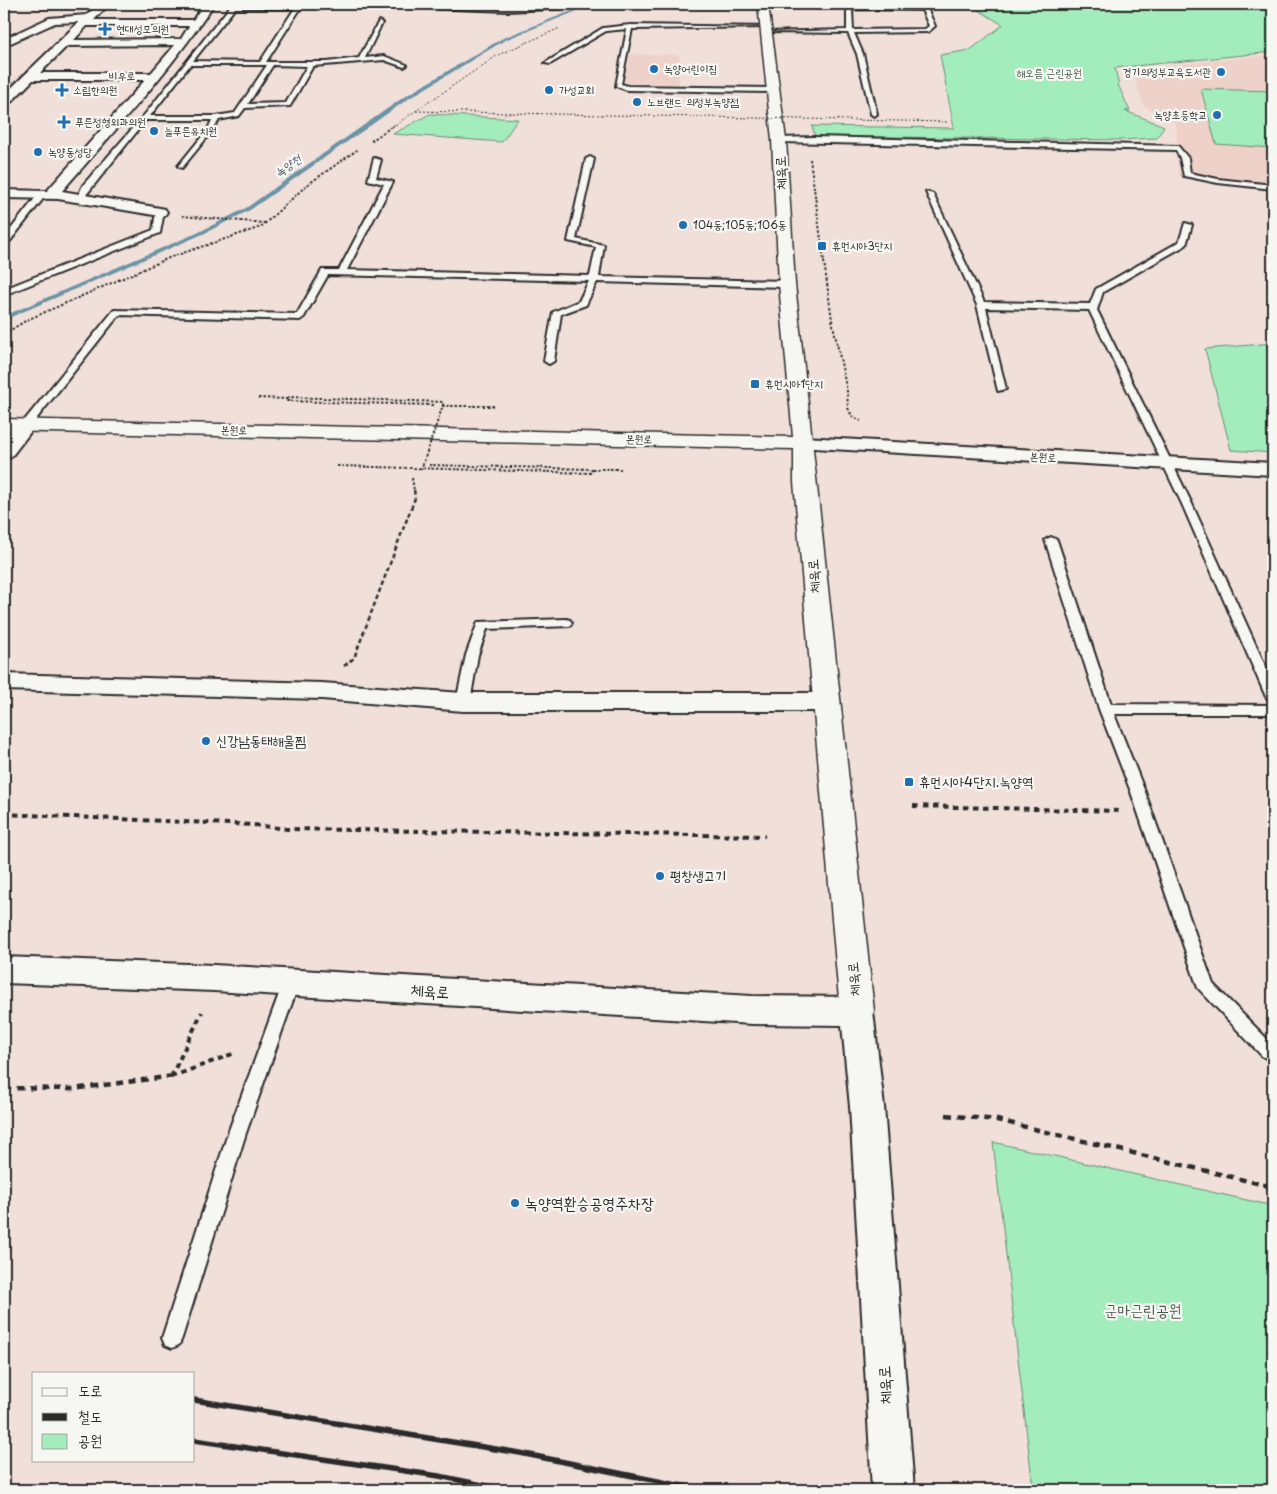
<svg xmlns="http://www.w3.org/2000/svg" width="1277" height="1494" font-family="'Playpen Sans','Poor Story',sans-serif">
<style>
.built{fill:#eed1c9}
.green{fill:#a3ecbb;stroke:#678c73}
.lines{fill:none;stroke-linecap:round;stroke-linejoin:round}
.stream{fill:#6b93a5;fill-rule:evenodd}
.service-casing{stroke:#2b2b2b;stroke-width:4}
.minor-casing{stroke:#2b2b2b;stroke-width:4}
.tertiary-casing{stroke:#2b2b2b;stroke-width:3}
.path-far4{stroke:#2b2b2b;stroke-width:1;stroke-dasharray:2 2;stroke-linecap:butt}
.path-far3{stroke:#2b2b2b;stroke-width:2;stroke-dasharray:2.5 2;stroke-linecap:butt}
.path-far2{stroke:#2b2b2b;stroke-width:2.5;stroke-dasharray:4.5 3;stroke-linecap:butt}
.path-far1{stroke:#2b2b2b;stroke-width:4;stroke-dasharray:5.5 4.5;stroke-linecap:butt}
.path{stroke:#2b2b2b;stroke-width:4.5;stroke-dasharray:7 5.5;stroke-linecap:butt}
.service{fill:#f6f6f2;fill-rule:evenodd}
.minor{fill:#f6f6f2;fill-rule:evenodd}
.tertiary{fill:#f6f6f2;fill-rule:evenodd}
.rail{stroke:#2b2b2b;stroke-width:5.5}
.path-bridge-far1{stroke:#2b2b2b;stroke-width:1;stroke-dasharray:2 2;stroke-linecap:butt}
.path-bridge{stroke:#2b2b2b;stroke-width:2;stroke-dasharray:2.5 2;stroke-linecap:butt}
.poi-dot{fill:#1f6fb2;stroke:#f6f6f2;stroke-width:2}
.labels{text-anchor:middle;stroke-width:4.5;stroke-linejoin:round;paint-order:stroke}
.far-poi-label{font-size:11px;fill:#2b2b2b;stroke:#f6f6f2;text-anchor:start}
.far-park-label{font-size:11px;fill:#495b4f;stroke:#f6f6f2}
.far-street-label{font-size:11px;fill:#2b2b2b;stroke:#f6f6f2}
.far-water-label{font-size:12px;font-style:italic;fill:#46565e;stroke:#f6f6f2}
.street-label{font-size:14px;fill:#2b2b2b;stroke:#f6f6f2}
.poi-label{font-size:14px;fill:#2b2b2b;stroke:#f6f6f2;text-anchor:start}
.near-street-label{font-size:16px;fill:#2b2b2b;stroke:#f6f6f2}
.near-poi-label{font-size:16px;fill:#2b2b2b;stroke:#f6f6f2;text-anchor:start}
.near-park-label{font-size:16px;fill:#495b4f;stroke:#f6f6f2}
</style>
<rect width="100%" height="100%" fill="#f1e0da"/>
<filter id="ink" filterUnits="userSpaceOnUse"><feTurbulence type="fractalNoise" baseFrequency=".02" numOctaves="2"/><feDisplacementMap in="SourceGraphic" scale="10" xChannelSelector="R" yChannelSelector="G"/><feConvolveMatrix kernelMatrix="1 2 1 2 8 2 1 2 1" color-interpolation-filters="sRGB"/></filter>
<g filter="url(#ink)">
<g class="built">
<path d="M631,54L680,55L679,84L624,83Z"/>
<path d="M1273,55V187L1179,176L1176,124L1144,106L1134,78L1136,68Z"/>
</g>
<g class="green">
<path d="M969,4H1225L1273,8V52L1115,68L1119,87L1130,111H1125L1164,126L1157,138L1120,140L815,136L812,126L954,128L940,55L970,50L1003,25Z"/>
<path d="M1201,89L1273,91V148L1216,144Z"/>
<path d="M430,114L518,119L502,142L393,134Z"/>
<path d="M1273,343V453L1231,450L1205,349Z"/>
<path d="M993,1142L1273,1206V1490H1042L1033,1488Z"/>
</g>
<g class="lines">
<path class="stream" d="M574,10L577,11L505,40L408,99L250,210L203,234L4,320V316L199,232L246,208L404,97L503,38Z"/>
<defs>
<g id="service">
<path d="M232,4L302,6L266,62H327L359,58L379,21L382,23L365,58L384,56L407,65L404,67L384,60L313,66L290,106L245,108L239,116L219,120L213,130L182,168L178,166L208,129L212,120H146L82,200H76L83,185L146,113ZM235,8H295L260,62L193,61ZM190,65H267L235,113L216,116H150ZM273,65L307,66L286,103L248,104Z"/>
<path d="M920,4H925L935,26L928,32L854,33L863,54L877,114L874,116L871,114L857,54L848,33L764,32L847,30V8L856,5L920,6ZM856,9L922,10L929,26L925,29L853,30L852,10Z"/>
<path d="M630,25L769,27L632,29L621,84L628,86L773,88L776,90L773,92L627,90L616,86L627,29L606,31L550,64L545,63L603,28Z"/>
<path d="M814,137L1178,146L1188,158L1190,173L1218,179L1273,185V189L1218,183L1184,176L1180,158L1176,150L779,142L776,140L779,138Z"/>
<path d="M590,157L594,159L576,239L604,245L599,277L787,281L791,284L787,287L597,282L586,305L561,314L554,361L549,364L544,361L553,312L579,301L589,281L328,275L304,317L300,320L119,315L29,428L25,429L20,426L114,310L297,314L322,270H339L384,184L368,180L374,158L381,160L376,178L393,182L347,270L590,276L596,247L568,241L586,159Z"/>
<path d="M926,192L933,194L984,302L1090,304L1096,289L1179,242L1185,223L1192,225L1186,245L1103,292L1097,310L1192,504L1273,683V701L1266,697L1182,504L1089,310L986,308L1006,389L998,391L977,305Z"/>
<path d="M39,193L46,195L7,245H4V238Z"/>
<path d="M160,210L164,212L160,233L4,295V289L153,230L156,212Z"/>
<path d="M1051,537L1057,540L1111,704L1273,705V714H1114L1145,792L1213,984L1273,1045V1057L1268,1059L1262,1056L1198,988L1131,792L1099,709L1045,540Z"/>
<path d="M566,619L570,620L572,623L570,626L487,629L478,655L470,702L463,707L458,705L456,702L466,655L478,622Z"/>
<path d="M291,976L297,978L299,983L246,1133L182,1338L179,1345L172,1348L165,1345L162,1338L228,1133L283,983L285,978Z"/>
</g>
<g id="minor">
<path d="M98,4H109L94,20H193L204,4H214C171,70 115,130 62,191L160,208L165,209L167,212L165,215L160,216L58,199L4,198V190L47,191L145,80H33L8,105L4,106V95L79,22L55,23L4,46V39L49,18L87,15ZM87,26H189L181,39L74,40ZM175,45L151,73H40L67,46Z"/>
<path d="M398,4H594L589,7L508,11L403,7Z"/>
<path d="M25,420L32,422L35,426L11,457L4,459C4,443 7,425 25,420Z"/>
<path d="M804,437L1273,463V475L797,447L794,443L797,439Z"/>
<path d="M4,674L322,683L463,693H827L836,696L840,702L836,708L827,711H463L322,699L4,690Z"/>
<path d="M4,957L214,965L752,996L857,997L868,1001L873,1011L884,1107L914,1490H872L850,1107L842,1025L752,1024L214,991L4,983Z"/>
</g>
<path id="tertiary" d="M758,4H768L786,140L795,284L874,1011L869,1021L857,1025L845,1021L840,1011L794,482V449L4,431V419L793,437L779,284L772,140Z"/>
</defs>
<use href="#service" class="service-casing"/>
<use href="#minor" class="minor-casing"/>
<use href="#tertiary" class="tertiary-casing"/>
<g class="path-far4">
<path d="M416,111L509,113"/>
<path d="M392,127L498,55L560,28"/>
</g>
<g class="path-far3">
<path d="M371,141L394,125"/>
<path d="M810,159L832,320L847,391L848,408L852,416L861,421"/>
<path d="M182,216L265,223"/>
<path d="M4,334L27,320L171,257L261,227L307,185L357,150"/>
<path d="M258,398L288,399"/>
<path d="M433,405L287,401L289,397L444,402"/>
<path d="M442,406H496"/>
<path d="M337,466L590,473L592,469L429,465"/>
<path d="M592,469H621"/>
<path d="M412,478L414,490"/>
</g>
<path class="path-far2" d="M344,666L354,658L415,498L414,489"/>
<g class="path-far1">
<path d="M913,806L1119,811"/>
<path d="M4,814L254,825L287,829L765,836"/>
<path d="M171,1077L202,1012"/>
<path d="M171,1077L235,1053"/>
</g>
<g class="path">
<path d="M4,1088L73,1089L174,1076"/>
<path d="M946,1115L997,1120L1273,1187"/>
</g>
<use href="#service" class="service"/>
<use href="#minor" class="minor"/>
<use href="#tertiary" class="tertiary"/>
<g class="rail">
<path d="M194,1400L520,1453L702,1490"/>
<path d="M194,1440L439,1476L507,1490"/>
</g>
<path class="path-bridge-far1" d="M509,113L948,122"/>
<path class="path-bridge" d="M421,470L444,402"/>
</g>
</g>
<g class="poi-dot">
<path d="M102.5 21.5h5v5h5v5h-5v5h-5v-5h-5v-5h5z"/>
<circle cx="654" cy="69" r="5"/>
<circle cx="1221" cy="72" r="5"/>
<path d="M59.5 82.5h5v5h5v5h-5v5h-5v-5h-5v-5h5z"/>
<circle cx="549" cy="90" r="5"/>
<circle cx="637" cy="102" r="5"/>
<circle cx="1217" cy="115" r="5"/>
<path d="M61.5 114.5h5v5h5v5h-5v5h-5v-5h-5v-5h5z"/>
<circle cx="154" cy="131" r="5"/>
<circle cx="38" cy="152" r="5"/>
<circle cx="683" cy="225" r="5"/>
<rect x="817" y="241" width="10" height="10" rx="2.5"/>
<rect x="750" y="379" width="10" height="10" rx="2.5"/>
<circle cx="206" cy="741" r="5"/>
<rect x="904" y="777" width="10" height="10" rx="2.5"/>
<circle cx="660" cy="876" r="5"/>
<circle cx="515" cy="1203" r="5"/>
</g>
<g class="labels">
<g class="far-poi-label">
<text x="116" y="33">현대성모의원</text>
<text x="664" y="73">녹양어린이집</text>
<text x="1211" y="76" text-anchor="end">경기의정부교육도서관</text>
<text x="73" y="94">소림한의원</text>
<text x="559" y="94">가성교회</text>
<text x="647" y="106">노브랜드 의정부녹양점</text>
<text x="1207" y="119" text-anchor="end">녹양초등학교</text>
<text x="75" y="126">푸른정형외과의원</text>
<text x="164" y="135">늘푸른유치원</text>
<text x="48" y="156">녹양동성당</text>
<text x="693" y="229">104동;105동;106동</text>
<text x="832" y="250">휴먼시아3단지</text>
<text x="765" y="388">휴먼시아1단지</text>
</g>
<g class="far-park-label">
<text x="1049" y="77">해오름 근린공원</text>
</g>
<g class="far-street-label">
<text transform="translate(122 76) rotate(-1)" y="4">비우로</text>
<text transform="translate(234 430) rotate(1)" y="4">본원로</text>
<text transform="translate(639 439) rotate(1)" y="4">본원로</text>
<text transform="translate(1043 457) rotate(3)" y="4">본원로</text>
</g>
<g class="far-water-label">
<text transform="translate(288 166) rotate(-35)" y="4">녹양천</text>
</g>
<g class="street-label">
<text transform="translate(781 173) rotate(-93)" y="5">체육로</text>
<text transform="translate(814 576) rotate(-95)" y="5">체육로</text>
<text transform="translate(854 979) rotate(-96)" y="5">체육로</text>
</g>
<g class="poi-label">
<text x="216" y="746">신강남동태해물찜</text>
<text x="919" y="787">휴먼시아4단지.녹양역</text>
<text x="670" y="881">평창생고기</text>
</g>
<g class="near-street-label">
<text transform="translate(430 991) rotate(3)" y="6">체육로</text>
<text transform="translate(885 1385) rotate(-94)" y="6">체육로</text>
</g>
<g class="near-poi-label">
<text x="525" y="1209">녹양역환승공영주차장</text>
</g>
<g class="near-park-label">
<text x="1143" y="1316">군마근린공원</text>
</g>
</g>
<rect width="1277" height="1494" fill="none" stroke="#f6f6f2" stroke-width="20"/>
<rect x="10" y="10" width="1257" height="1474" fill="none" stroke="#2b2b2b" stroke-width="2" filter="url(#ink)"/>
<rect x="32" y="1372" width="162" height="90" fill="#f6f6f2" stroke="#a5a5a2"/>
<rect x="42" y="1388" width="25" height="8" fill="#f6f6f2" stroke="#a5a5a2"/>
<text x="78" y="1396" font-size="15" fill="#2b2b2b">도로</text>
<rect x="42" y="1413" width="25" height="8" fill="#2b2b2b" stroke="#a5a5a2"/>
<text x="78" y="1422" font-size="15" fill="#2b2b2b">철도</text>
<rect x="42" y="1434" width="25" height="15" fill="#a3ecbb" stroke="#a5a5a2"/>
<text x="78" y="1446" font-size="15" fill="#2b2b2b">공원</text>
</svg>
